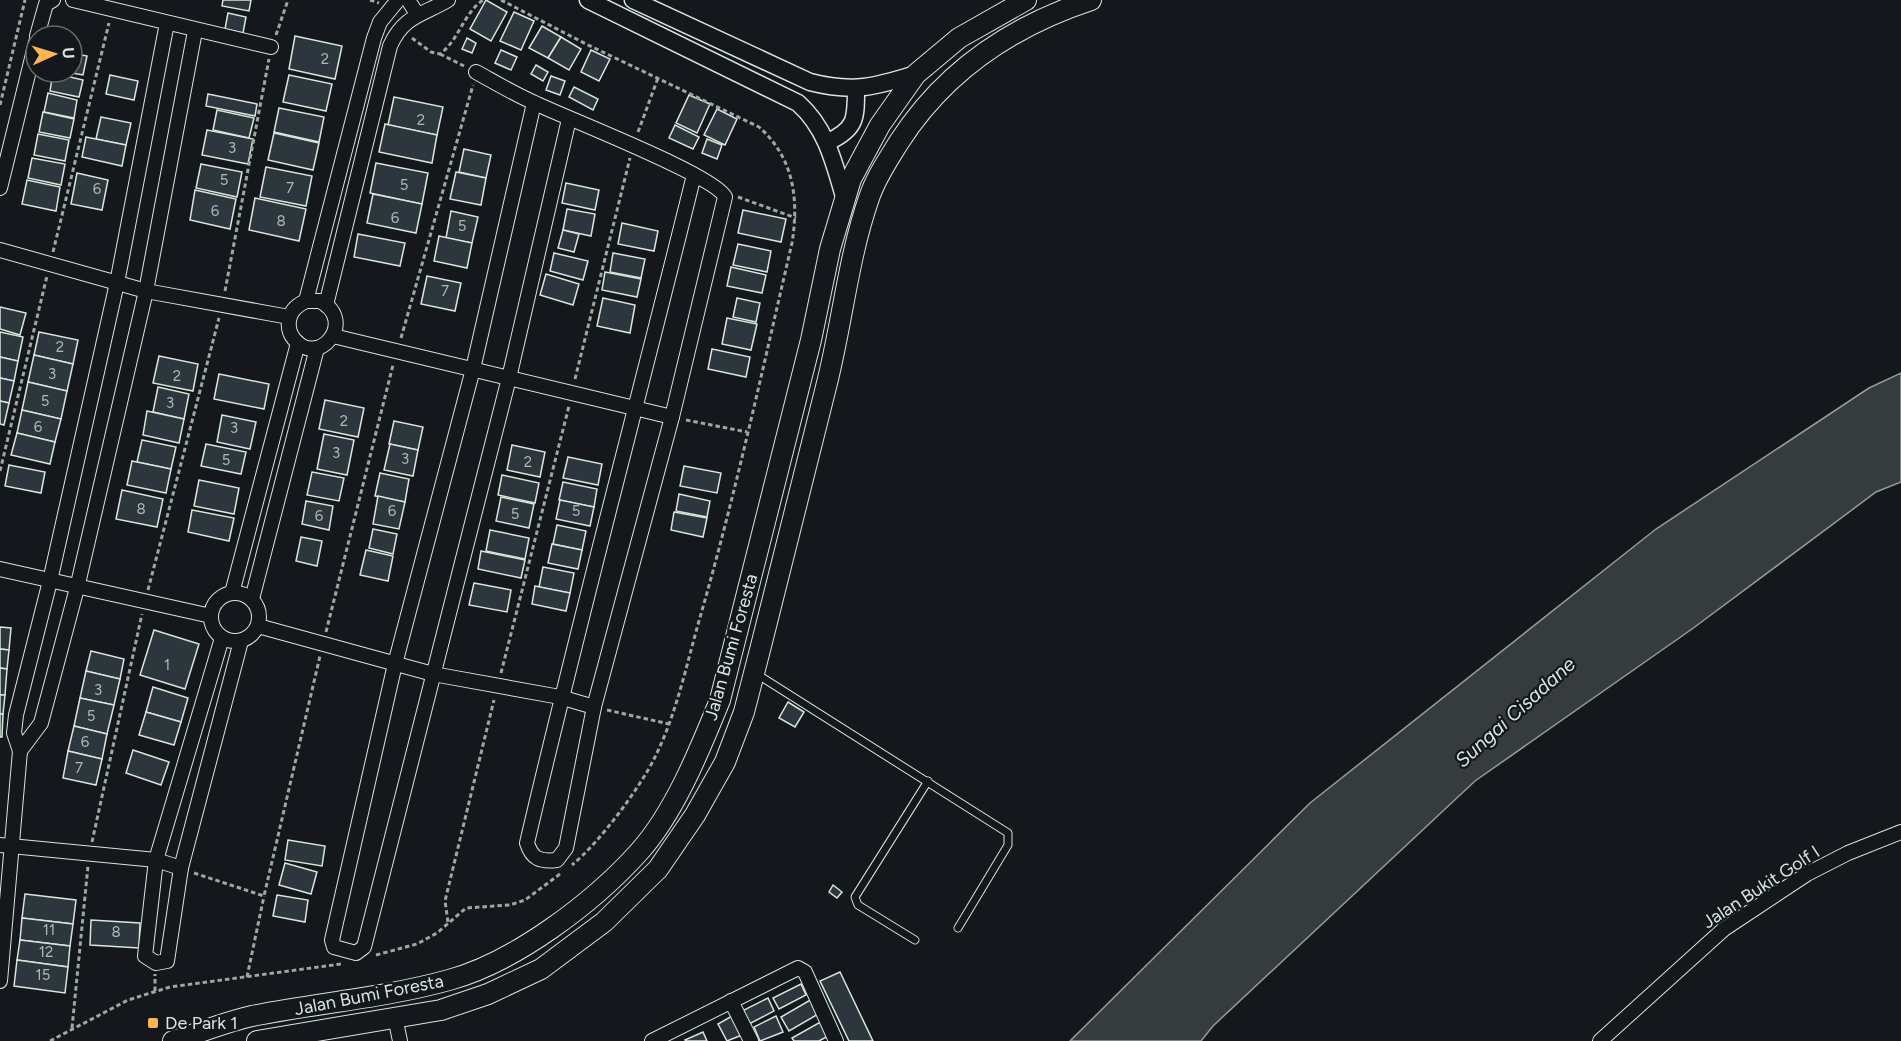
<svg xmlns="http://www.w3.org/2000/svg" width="1901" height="1041" font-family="Figtree,sans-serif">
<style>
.water{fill:#363b3e;stroke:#939e99;stroke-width:1.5}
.building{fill:#2c363c;stroke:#d8e6dc;stroke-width:1.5}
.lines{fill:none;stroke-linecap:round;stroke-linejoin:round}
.service-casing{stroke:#d8e6dc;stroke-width:9}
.minor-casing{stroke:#d8e6dc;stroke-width:16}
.tertiary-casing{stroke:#d8e6dc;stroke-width:19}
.secondary-casing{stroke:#d8e6dc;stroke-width:22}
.path{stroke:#9da8a2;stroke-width:3;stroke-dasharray:4.5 3;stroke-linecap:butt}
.service{stroke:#14181c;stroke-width:7}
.minor{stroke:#14181c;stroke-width:14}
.tertiary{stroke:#14181c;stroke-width:16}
.secondary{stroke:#14181c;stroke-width:20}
.poi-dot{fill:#ffb74d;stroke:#14181c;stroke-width:2}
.labels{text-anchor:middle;stroke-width:4.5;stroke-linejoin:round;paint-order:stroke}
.number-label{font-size:15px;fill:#adbab4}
.street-label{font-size:18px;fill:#d8e6dc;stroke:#14181c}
.poi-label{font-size:18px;fill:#d8e6dc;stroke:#14181c;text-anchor:start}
.water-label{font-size:20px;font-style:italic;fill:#d8e6dc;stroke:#14181c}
</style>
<rect width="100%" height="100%" fill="#14181c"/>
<path class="water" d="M1901,373V482L1876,492L1692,629L1475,781L1213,1026L1201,1041H1070L1310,803L1656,529L1869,388Z"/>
<g class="building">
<path d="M223,0H251L249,11L222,6Z"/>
<path d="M486,0L507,12L491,41L470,29Z"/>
<path d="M514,12L534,21L521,50L500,41Z"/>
<path d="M228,13L246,17L243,33L225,29Z"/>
<path d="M542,26L561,37L548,58L529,48Z"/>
<path d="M295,36L342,46L335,79L289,69Z"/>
<path d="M561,37L581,49L569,70L548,58Z"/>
<path d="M467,38L476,43L472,53L462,49Z"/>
<path d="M501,50L517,57L511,70L495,63Z"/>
<path d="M591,50L610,59L599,81L581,72Z"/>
<path d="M72,53L87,56L83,75L66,72H72Z"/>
<path d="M536,65L548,72L543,81L531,74Z"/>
<path d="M53,73L83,80L79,97L50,91Z"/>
<path d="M110,75L138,81L134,100L106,94Z"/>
<path d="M289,75L332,84L326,111L283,102Z"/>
<path d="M551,76L565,81L560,95L546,90Z"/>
<path d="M574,87L598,99L593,110L569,97Z"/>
<path d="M48,93L77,100L74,118L44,112Z"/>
<path d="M208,94L257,104L255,116L206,106Z"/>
<path d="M689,95L710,104L697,133L676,123Z"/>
<path d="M394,97L443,107L437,135L388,125Z"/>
<path d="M279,108L324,117L319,142L274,132Z"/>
<path d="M717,109L737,119L725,145L704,135Z"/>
<path d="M217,110L254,118L249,138L213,130Z"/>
<path d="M43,112L74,119L70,138L39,132Z"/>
<path d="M101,117L131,123L126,145L96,139Z"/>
<path d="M385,124L437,135L432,163L379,152Z"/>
<path d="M675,125L699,137L693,149L669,138Z"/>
<path d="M207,130L253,139L248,164L202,155Z"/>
<path d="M274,133L319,143L313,170L268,160Z"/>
<path d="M38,134L69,140L65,161L34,155Z"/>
<path d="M86,137L126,145L122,166L82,157Z"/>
<path d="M707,139L722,145L717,159L702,153Z"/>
<path d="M464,149L491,155L486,178L459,172Z"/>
<path d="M32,158L65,164L61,185L28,178Z"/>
<path d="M376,163L428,173L422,204L370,193Z"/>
<path d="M201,164L242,172L237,197L196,188Z"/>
<path d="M266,167L312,176L306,206L260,197Z"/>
<path d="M456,172L486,178L481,205L450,199Z"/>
<path d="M77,173L108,180L102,210L71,204Z"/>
<path d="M27,180L60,187L56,211L22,204Z"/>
<path d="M566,183L599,190L595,210L562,203Z"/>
<path d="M195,190L236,199L230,229L190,220Z"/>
<path d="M373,194L422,204L416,233L367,223Z"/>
<path d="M255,198L306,209L299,241L249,230Z"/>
<path d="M567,209L595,214L591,236L563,230Z"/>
<path d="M743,210L786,219L781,242L738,233Z"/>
<path d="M451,211L478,217L472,243L446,238Z"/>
<path d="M622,223L658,231L654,251L618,244Z"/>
<path d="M563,230L579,234L574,252L558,248Z"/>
<path d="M358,234L405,243L400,266L354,257Z"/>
<path d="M439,236L472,243L467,268L434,261Z"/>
<path d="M738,244L771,251L767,272L733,265Z"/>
<path d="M554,253L588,261L583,280L550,271Z"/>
<path d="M613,253L645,259L641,278L610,272Z"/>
<path d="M731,267L766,275L762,293L727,286Z"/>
<path d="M605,272L641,279L637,297L602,290Z"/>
<path d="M546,274L579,284L573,305L540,295Z"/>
<path d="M427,276L461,283L455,311L421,304Z"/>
<path d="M603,298L635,305L630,333L597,326Z"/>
<path d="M737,298L760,303L756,322L733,317Z"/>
<path d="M0,307L26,313L20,335L0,329Z"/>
<path d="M727,318L757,324L751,350L722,344Z"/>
<path d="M0,332L23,337L18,361L0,357Z"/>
<path d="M39,332L78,340L73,364L34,355Z"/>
<path d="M712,349L750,357L746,377L708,369Z"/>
<path d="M34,355L73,364L67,391L28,382Z"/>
<path d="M159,356L198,364L193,391L153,383Z"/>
<path d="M0,357L18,361L14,381L0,378Z"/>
<path d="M219,374L269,384L264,409L214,399Z"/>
<path d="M0,378L14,381L9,403L0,401Z"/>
<path d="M28,382L67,391L61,419L22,410Z"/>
<path d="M158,387L189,394L184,419L153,412Z"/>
<path d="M325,400L364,408L358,437L319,429Z"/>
<path d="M0,401L9,403L4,425L0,424Z"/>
<path d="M22,410L61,419L55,442L17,433Z"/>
<path d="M147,411L184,419L179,443L143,435Z"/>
<path d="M222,415L256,422L250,449L217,442Z"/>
<path d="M394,421L423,427L418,450L389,444Z"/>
<path d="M17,433L55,442L50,464L11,455Z"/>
<path d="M324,434L354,440L347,475L317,469Z"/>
<path d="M142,440L176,447L171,469L137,462Z"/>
<path d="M206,444L246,452L241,474L201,466Z"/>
<path d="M390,444L418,450L413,476L384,470Z"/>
<path d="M512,445L545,452L540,477L507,470Z"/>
<path d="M568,457L602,464L598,485L563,478Z"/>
<path d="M132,461L171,469L166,493L127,485Z"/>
<path d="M9,465L45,472L41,493L5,486Z"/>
<path d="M684,466L721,473L717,493L680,486Z"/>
<path d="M312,472L344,478L339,501L307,495Z"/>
<path d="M380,473L409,479L405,502L375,496Z"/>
<path d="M502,475L539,483L535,503L498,495Z"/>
<path d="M199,480L239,488L234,514L194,506Z"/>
<path d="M563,482L597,489L594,507L559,500Z"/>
<path d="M122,490L163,499L157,527L116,519Z"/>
<path d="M679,494L710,501L707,517L676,511Z"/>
<path d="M378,496L405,502L399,529L373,524Z"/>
<path d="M501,497L534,504L529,528L496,521Z"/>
<path d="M560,500L594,507L590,526L556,519Z"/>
<path d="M306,501L333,506L329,530L302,524Z"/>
<path d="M192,510L234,518L229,541L188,532Z"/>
<path d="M674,512L707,518L703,537L671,530Z"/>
<path d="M557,525L586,531L582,550L553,544Z"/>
<path d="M373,529L397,534L393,554L369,548Z"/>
<path d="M490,530L529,538L525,559L486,551Z"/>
<path d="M301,537L322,541L317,566L296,561Z"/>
<path d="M552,544L582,550L578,569L548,563Z"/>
<path d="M366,550L393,556L388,581L360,575Z"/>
<path d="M481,551L525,560L521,578L478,569Z"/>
<path d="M543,567L574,573L570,593L539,587Z"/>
<path d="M474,583L511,590L507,612L469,605Z"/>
<path d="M535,586L570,593L566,611L532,604Z"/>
<path d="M0,627L11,628L9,650L0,649Z"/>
<path d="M154,630L199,644L185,689L140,675Z"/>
<path d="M0,649L9,650L7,669L0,668Z"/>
<path d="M91,651L124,659L120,679L86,671Z"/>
<path d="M0,668L7,669L5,695H0Z"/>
<path d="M86,671L120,679L114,705L80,698Z"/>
<path d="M153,687L188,698L181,722L146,712Z"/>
<path d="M0,695H5L3,714H0Z"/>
<path d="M80,698L114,705L107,734L74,726Z"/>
<path d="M788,702L804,712L795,727L779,718Z"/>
<path d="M146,712L181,722L174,745L139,735Z"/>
<path d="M0,714H3L2,737H0Z"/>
<path d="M74,726L107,734L102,759L68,751Z"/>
<path d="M133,750L169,762L161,785L126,773Z"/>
<path d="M68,751L102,759L96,785L63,778Z"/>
<path d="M288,840L325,846L322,866L285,860Z"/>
<path d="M285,863L317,872L311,894L279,885Z"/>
<path d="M833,885L842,892L837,898L829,892Z"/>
<path d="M25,894L76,900L73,924L22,918Z"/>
<path d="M277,895L308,900L305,922L273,916Z"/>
<path d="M22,918L73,924L70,946L20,940Z"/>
<path d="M91,920L140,923L139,948L90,945Z"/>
<path d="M20,940L70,946L68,967L17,960Z"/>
<path d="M17,960L68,967L65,993L14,986Z"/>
<path d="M840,972L873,1041H849L820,981Z"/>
<path d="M801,984L806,995L779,1009L773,998Z"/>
<path d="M768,998L774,1011L749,1024L742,1011Z"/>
<path d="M812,999L820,1013L789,1031L781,1017Z"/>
<path d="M732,1016L742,1035L727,1041L718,1024Z"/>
<path d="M776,1016L783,1032L760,1041L754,1027Z"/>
<path d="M824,1020L832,1034L819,1041H794L792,1038Z"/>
<path d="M703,1032L707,1041H686L685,1040Z"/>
</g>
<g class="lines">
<defs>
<g id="service">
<path d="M755,673L1008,833V845L958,928"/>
<path d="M915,940L858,905L855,897L928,781"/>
</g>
<g id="minor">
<path d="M73,0L271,47"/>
<path d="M408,0L417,14"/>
<path d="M37,36L46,4L53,0"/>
<path d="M476,72C496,83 516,95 537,104C566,118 716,176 725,197L672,417L594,707L566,848L557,860C540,862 532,859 527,843C579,620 639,398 694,175"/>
<path d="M534,103L473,369L395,664L332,940L334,947L356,953L364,947L509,378L569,119"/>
<path d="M0,188L36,42"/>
<path d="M0,250L146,291L289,317"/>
<path d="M306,301H320C358,321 318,369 294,339C290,334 288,328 289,321C290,311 297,305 306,301L374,38L380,22L398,0"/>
<path d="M326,305L390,46C404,15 423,15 448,0"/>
<path d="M333,336L672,417"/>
<path d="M0,569L211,616"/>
<path d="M232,593L298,343"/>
<circle cx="235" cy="617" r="24"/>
<path d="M252,599L317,348"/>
<path d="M258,626L433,674L560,697L594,707"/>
<path d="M222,638L156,860L145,956L156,963L167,961L181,868L241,641"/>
<path d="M20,751L41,723L77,588L146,291L195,31"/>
<path d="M0,845L156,860L181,868"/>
<path d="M0,981L20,751L14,733L16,715L50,581L117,283L167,23"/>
<path d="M731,1001L751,1041"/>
<path d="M395,1017L400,1041"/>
<path d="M652,1041L798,968L805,972L836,1041"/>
<path d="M1600,1041L1724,929L1807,874L1848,853L1901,832"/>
</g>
<g id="tertiary">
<path d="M588,0L798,103C827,129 834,163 845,200"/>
<path d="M633,0L810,82C853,93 875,87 916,74"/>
<path d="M828,142C856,129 856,119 856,89"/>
</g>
<g id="secondary">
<path d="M173,1041C199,1033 225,1022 252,1016C317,1003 384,998 449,980C515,962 593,903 639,852C675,812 700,749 720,700L811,340L830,249L851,179L880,125L916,74L959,38L1026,0"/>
<path d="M257,1041L441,1010L488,994L541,969L604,922L658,869L695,815L725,762L744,712C772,604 799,496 826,387C842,325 848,258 869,198C876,177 888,160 899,142C944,72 1012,26 1091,0"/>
</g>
</defs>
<use href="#service" class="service-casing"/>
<use href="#minor" class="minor-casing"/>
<use href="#tertiary" class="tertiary-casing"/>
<use href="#secondary" class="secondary-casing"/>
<g class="path">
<path d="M370,0L379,3"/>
<path d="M501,0L586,44L759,127C794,158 799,199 792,243C763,367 736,492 701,614C687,662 677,713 655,757C640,788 599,843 572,865"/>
<path d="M276,35L288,0"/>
<path d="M412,38L431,52L440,54C459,40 463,14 483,0"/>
<path d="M440,54L464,66"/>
<path d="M0,105L25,0"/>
<path d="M638,132L658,78"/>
<path d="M738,197L796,218"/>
<path d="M53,252L109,23"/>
<path d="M225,291L269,59"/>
<path d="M401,338L473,85"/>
<path d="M575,379L630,158"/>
<path d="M686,420L747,432"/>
<path d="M0,471L47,276"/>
<path d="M148,590L219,318"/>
<path d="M326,632L393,365"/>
<path d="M501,673L569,406"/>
<path d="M607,710L669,724"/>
<path d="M92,842L142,614"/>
<path d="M194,873L264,896L320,656"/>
<path d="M448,922L445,901L494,700"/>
<path d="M376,955L417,944L437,933L466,908L510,905L525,900L560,874"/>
<path d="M247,977L264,896"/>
<path d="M155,991V974"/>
<path d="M72,1028L88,866"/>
<path d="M50,1041L128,1000L170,987L341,964"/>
</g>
<use href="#service" class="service"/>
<use href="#minor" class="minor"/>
<use href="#tertiary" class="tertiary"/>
<use href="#secondary" class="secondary"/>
</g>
<rect class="poi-dot" x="147" y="1017" width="12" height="12" rx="3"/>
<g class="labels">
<g class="number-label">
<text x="325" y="64">2</text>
<text x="421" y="125">2</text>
<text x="232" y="153">3</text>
<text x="224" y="185">5</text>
<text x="404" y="190">5</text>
<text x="290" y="193">7</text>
<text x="97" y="194">6</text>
<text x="215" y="216">6</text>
<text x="395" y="223">6</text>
<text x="281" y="226">8</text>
<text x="462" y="231">5</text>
<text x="445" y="296">7</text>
<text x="60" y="352">2</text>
<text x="52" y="379">3</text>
<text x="177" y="381">2</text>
<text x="45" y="406">5</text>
<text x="170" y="408">3</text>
<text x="344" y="426">2</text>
<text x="38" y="432">6</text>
<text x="234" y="433">3</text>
<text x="336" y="458">3</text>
<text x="405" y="464">3</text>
<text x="226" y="465">5</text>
<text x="528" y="467">2</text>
<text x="141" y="514">8</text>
<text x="392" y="516">6</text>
<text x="576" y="516">5</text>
<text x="515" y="519">5</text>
<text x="319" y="521">6</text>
<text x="167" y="670">1</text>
<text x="98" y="695">3</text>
<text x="91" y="721">5</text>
<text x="85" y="747">6</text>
<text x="79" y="773">7</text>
<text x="49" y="935">11</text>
<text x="116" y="937">8</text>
<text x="46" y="957">12</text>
<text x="43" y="980">15</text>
</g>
<g class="street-label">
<text transform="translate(731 647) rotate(-74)" y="6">Jalan Bumi Foresta</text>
<text transform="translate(1761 887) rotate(-33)" y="6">Jalan Bukit Golf I</text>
<text transform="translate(369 995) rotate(-11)" y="6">Jalan Bumi Foresta</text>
</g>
<g class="poi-label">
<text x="165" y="1029">De Park 1</text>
</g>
<g class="water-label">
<text transform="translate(1515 712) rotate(-42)" y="7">Sungai Cisadane</text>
</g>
</g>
<g transform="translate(54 54) rotate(86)"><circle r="28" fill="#14181c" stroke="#626a69" stroke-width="1.5"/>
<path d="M0-4.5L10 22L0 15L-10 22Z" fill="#ffb74d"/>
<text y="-9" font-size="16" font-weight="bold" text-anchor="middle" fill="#d8e6dc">U</text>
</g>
</svg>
